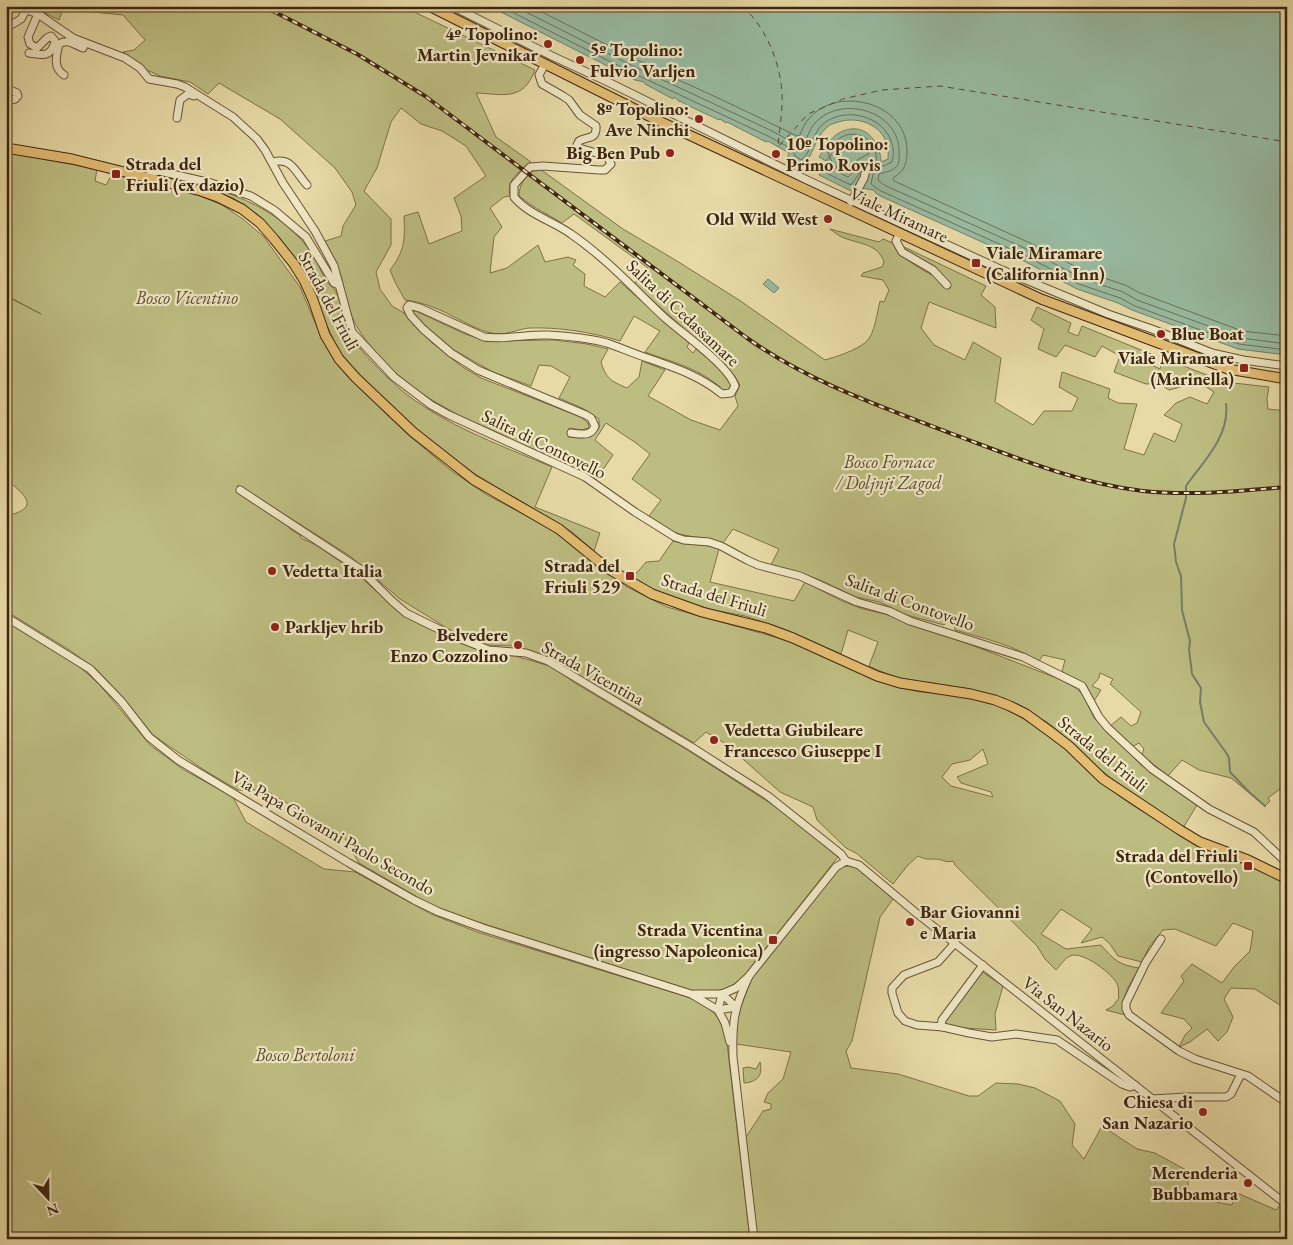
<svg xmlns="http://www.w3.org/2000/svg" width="1293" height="1245" font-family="'EB Garamond',serif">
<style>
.green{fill:#bdbd81;stroke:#7e7148;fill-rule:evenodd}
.water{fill:#98bba2;stroke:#747f68}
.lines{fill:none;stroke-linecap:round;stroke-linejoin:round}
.shore{stroke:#6c7059;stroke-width:1}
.stream{stroke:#747f68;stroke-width:2}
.ferry{stroke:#554a34;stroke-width:1;stroke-dasharray:6 5;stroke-linecap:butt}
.minor-casing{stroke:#695236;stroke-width:9}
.major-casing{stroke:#3f2510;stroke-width:11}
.minor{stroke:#efe7c5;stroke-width:7}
.major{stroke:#e4bd73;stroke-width:9}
.rail-casing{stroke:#3f2510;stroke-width:4}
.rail{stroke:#efe7c5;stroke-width:2;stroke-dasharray:5.5;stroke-linecap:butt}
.poi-dot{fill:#8f2418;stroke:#efe7c5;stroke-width:2}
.labels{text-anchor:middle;stroke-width:4.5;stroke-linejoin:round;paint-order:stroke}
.poi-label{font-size:18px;font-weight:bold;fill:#3f2510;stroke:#efe7c5;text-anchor:end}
.street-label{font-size:18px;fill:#3f2510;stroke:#efe7c5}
.park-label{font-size:18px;font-style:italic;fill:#5e4b2c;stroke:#efe7c5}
</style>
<rect width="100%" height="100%" fill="#e7daa6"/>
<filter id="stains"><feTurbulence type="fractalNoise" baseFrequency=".004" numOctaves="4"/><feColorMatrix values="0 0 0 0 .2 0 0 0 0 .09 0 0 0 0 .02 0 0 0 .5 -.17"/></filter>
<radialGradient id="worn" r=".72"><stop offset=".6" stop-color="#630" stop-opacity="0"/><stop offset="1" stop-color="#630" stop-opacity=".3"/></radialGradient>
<g class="green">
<path d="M39,6H402L535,70C523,102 503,94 476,93L496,137L531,162C519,172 506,179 510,196L504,197L490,208L502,227L494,237L490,273L507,268L538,245L545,262L568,257L576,260L573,265L585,274L584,286L605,297L620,282L689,343L687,347L693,353L696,349C709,360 725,370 731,386L728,390H723C702,369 672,362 645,352L660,331L634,316L620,341C592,332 558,327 529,328C519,329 509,334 499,334C482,333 467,323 452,316C438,308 421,302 405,300L395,282L390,270C405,251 405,239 404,216L418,212L429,244L462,231L461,216L454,198L486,176L466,146L442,131L421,124L401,108L391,122L377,168L364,191L391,219V245L376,272L380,289L392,306L404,313L430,341L461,366L481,378L581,417L588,423L589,428L581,430L569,428L568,437C583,438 590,440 599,428V419L582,408L559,398L570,377L551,366L539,365L531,386L493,372L454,350L414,316L412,312L416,311L465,334L486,341L554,340L587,344L608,349L601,362C606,379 611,381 627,388L639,377L642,361L665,370L648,396L691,420L720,430L738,406L735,396L740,385L734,375L716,357L634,284L648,268L574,214L562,223L531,205L519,196C519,184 527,171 540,169L623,229L677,261L739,300L825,360C838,356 855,351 866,342C875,334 877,312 880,301L884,302L889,290L883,280L861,276L863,273L882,267L884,262C878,244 860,244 844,238C839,236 834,232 830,229L879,242L883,239L893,243C900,261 934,275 950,286L936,269L904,250L900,245L986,286L981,295L995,307L996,328L929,302L921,328L934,345L965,360L973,342L1001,358L995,402L1033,425L1044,411H1072L1078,398L1059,387L1062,372L1110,389L1108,398L1118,403L1137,404L1124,449L1144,455L1154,433L1175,442L1182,424L1164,415L1176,403L1190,397L1207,404L1214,392L1199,382L1169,390L1158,383L1146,384L1114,372L1120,356L1102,346L1095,357L1065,345L1056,357L1038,349L1044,329L1031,320L1037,307L1071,323L1068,332L1078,336L1082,326L1151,354L1150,364L1160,369L1163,358L1212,377L1234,383L1269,387L1267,399L1268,409L1287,411V781L1280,789L1268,798L1270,801L1265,806L1231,778L1199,770L1182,760L1168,776L1142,755L1144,749L1139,743L1132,747L1109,727L1121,717L1131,726L1137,723L1141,712L1110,684L1113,679L1100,673L1099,678L1092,686L1101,690L1094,701L1084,684L1062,672L1065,660L1043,655L1038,663C1018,645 981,638 955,630L954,623L949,620L944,625L907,615L879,602L856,597L820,580L793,570L771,565L779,549L733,529L723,543C710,538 698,538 684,535C671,533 660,523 649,516L661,500L632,479L650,454L636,443L606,423L595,440L613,455L596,480C514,433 413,415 359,330C348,313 346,295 341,276C337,264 331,253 325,241L341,236L343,226L356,205L352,192L335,168L280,119L219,83L208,94L190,82L160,76L147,70L123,52L134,50L145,40L123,15L63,9L59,20L37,9Z"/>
<path d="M6,152L97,169L95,181L106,185L112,174L198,195L222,205L243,219L264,237L300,287L322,339L346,375L406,433L449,469L487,495L552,529L627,587L667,607L800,644L896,687L920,692L957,695L991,703L1016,714L1045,733L1072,754L1104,785L1129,803L1166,826L1287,882V998L1283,1007L1255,989L1231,988L1224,999L1233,1017L1227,1032L1218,1041L1207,1029L1190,1042L1179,1047L1185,1035L1192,1028L1184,1019L1161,1013L1184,981L1181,976L1192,964L1222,983L1234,967L1250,951L1253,931L1233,923L1216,946L1175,929L1163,930L1149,947L1142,962L1118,956L1110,944L1102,937L1081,943L1092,929L1061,909L1041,934L1066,949L1101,945C1114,960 1119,965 1139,968C1132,981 1118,1000 1125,1015L1106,1010L1113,1006L1119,998C1118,994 1119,990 1118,986C1115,975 1082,950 1070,956C1065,958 1060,966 1056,970L1045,959L1037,946L955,865L953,861C945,863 942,859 935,859C927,859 927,860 918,856L908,865L893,884L856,853L846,848L817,820L813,807L780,792L726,744L706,732L694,743L651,717L583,679L554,659L520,648L521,644L520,642H517L515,646L486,645L460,636L400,599L350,556L238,485V492L265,509L266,512L289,525L290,529L300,535L301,538L316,545L353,570L376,591L408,617L421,625L487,653L515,656L550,666L557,670L575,683L689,751L784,812L838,857L742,978C726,992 717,992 697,992L462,917L429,904L359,863L344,837L265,790H238L204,770L153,735L126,701L98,671L71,651L6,611V516C42,508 25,495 6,479V296L41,314L6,295ZM983,749L988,764L957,777L961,783L991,792L993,797L951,786L942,777L952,764L970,760Z"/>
<path d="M159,174C212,187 267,199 304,243C315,254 319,269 327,282C329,285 333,287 335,290C342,301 342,321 349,333C359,350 376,366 389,379C430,420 500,445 552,467L535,507L600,533L594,551L572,532L475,474L443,451L422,434L360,375L342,357L326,324L313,291L263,222L250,209L233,198L217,192Z"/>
<path d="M673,541C688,545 704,543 719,549L710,582L794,601L805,582L842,601L863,609L885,614L956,639L1059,679L1074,687L1083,694L1094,718L1141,765L1197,805L1183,828L1114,780L1098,768L1068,739L1047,722L1004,698L917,684L894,677L869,666L878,642L848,630L841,654L784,629L745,616L709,609L656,592L633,577L646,562L659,561Z"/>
<path d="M6,621L79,666L100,685L150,745L184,770L233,797L246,822L324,869L355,872L431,914L477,932L694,999C717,1013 720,1016 727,1043L750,1239H6Z"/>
<path d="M849,866L857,868L893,899L880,917L852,1041L846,1051L851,1068L898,1074L969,1096H978L996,1083L1018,1084L1035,1088L1060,1101L1075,1124L1072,1145L1084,1159L1102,1126L1137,1149L1155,1153L1188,1171V1197L1232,1205L1235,1192L1276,1210L1281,1204L1287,1209V1239H757L746,1137L763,1111L771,1109V1104L764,1102L768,1093L783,1079L791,1052L736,1044V1025L741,1006L752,978L836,872L842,867Z"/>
<path d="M981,971L1003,986L995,1014L996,1030L964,1028L945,1025L944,1022Z"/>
<path d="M760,1062C763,1075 758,1082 744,1083L743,1068L748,1067L756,1069Z"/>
</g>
<g class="water">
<path d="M489,6H1287V355L1238,349L1132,310L1118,303L1077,289L1024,261L878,195L873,190L862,188L864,175L853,192L819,175L832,154H831L826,161L819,157C824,149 830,138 839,133C862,120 880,139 881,162L888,159C888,154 889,149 887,144C881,125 860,117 842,121C835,123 830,124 825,129C817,137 811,156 804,167L787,159L789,153L768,141L766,142L727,122L726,123L720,119L719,120L683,103L681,101L680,102L674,97L673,99L645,84L644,82L635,80Z"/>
<path d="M768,279L779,288L774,293L763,284Z"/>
</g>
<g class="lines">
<g class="shore">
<path d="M500,6L635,74L770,137L792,149L795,156L801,160C811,154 812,136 820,127C837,108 873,112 887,133C893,142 895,152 892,162L884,166L879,165C875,160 877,153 874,147C867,135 852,130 840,138C834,141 831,148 828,153L832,162L827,172L828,174L851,185L859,174L861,165L865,163H869L874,169L871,184L881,191L1026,256L1079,284L1120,298L1135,306L1239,344L1287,350"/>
<path d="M514,6L637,68L772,131L794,143L800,148L803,147C807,138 809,130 815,123C841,94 900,111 899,152C899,157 900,163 896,167C892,172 884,172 879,174L878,180L884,185L1029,250L1081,278L1123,292L1137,300L1241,338L1287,344"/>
<path d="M530,6L639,61C652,64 662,73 674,78C715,96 756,116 797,136L800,135C817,81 908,95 907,152C907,165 904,171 893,178L894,181L1032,244L1084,271L1125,285L1140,293L1242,331L1287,336"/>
<path d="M852,140L862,143L869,154L857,160L853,172L848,177L836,171L838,161L836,153L843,143Z"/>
</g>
<path class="stream" d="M1226,404C1230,436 1203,462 1186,486V498L1174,544L1176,562L1181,576L1182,610L1190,641L1189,649L1192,674L1201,688L1200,702L1204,722L1227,754L1229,758L1230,772L1249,792L1265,806"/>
<path class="ferry" d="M742,6C766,27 780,62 782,93C783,111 779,130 778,147L808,114L843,99L882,90L940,86L1287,142"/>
<defs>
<g id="minor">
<path d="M17,6L38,14L73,38L125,58L140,68L149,79L177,84L185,87L233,117L257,139L265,150L283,183L315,231L334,266L352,332L394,377L431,405L449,415L585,477L635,512L675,537L684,540L709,542L721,546L747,560L758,565L800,576L857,602L889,611L910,621L1023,657L1082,686L1099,717L1108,728L1152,769L1209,809L1254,832L1287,863"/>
<path d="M452,6L552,56L608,82L807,180L1002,270L1108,314L1152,329L1212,353L1243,360L1287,366"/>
<path d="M6,28L21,19L26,10"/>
<path d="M29,53C43,55 51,58 55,41L51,36L47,38L37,48L30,44L28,37L38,14"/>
<path d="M545,64L539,75L542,84L563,96L569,100L580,115L596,126C597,140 588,136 579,141L577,145L579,148L607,156L611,164L605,170H599L543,166L530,167L514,185V197C529,215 553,221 571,234C606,258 634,289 665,318C683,334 728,365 735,386L731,393L722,394C700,376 676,368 650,359C635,354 621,348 607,343C588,338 569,336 549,335C527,334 505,340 484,337L420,308L409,305L407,308L411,316L423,329L451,353L478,370L586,415L591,418L595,426C591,437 581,434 571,433"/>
<path d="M64,75C53,68 56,56 59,44C68,38 74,45 83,48L85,43"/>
<path d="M6,88L17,93L18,96L15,99L6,101"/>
<path d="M6,114L8,117L6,120"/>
<path d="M177,118L180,100L188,94L194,96"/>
<path d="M273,162C292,157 295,172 307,185"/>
<path d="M147,177L151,173L159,171L211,183L251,196L274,210L306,237L334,283L339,285"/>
<path d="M851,202L864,178L866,169"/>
<path d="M900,233L896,241L902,252L933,270L947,285"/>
<path d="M240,490L360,569L392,601L406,613L422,621L451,635L489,650L526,653L548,661L693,748L768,796L841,854L846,861"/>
<path d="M6,617L90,669L121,701L149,737L178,760L349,863L414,900L439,912L483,928L691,994L718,1010"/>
<path d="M846,861L859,865L915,912L1287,1205"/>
<path d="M1161,939L1146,962L1126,1003V1009L1129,1015L1179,1051L1195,1059L1248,1076L1287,1103"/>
<path d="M955,943L938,962L904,975L892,988V993L898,1013L905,1021L917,1025L943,1027L969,1033L992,1037L1016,1034L1057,1040L1122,1084L1130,1087L1135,1085"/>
<path d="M749,976C734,1008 732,1021 733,1057L754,1239"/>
<path d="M694,994H722"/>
<path d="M722,994L736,1007"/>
<path d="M718,1010L736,1007"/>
<path d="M943,1027L941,1025L942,1020L983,965"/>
<path d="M730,1042L725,1023L718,1010L722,994L736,988L749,976L836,867L846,861"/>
<path d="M1152,1099L1186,1097H1226L1231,1094L1241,1074"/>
</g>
<g id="major">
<path d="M429,6L657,120L1041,299L1228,369L1287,379"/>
<path d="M6,148L72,159L201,191L218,197L242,209L260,223L274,239L294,264L304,280L313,300L325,335L339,359L356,378L413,432L474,480L559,529L607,568L652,594L702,612L766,628L793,638L877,676L900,683L971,694L995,700L1010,706L1026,714L1052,733L1069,746L1103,779L1180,830L1200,842L1248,860L1287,879"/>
</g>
</defs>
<use href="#minor" class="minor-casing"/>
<use href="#major" class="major-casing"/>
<use href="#minor" class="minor"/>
<use href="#major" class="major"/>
<defs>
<path id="rail" d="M263,6L357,54L425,96L747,338C810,383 883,407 955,435C1017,458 1077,483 1143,491C1191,496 1239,491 1287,487"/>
</defs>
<use href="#rail" class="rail-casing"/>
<use href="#rail" class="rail"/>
</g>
<g class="poi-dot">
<circle cx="548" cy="44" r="5"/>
<circle cx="580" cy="60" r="5"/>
<circle cx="699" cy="119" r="5"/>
<circle cx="670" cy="153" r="5"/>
<circle cx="776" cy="154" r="5"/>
<rect x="111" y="169" width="10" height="10" rx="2.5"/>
<circle cx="828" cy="219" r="5"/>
<rect x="971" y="258" width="10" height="10" rx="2.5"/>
<circle cx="1161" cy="334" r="5"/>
<rect x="1239" y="363" width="10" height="10" rx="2.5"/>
<circle cx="272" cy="571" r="5"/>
<rect x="625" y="571" width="10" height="10" rx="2.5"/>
<circle cx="275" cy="627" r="5"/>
<circle cx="518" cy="645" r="5"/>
<circle cx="714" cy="740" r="5"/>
<rect x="1243" y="861" width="10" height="10" rx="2.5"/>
<circle cx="910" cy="922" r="5"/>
<rect x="768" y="935" width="10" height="10" rx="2.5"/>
<circle cx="1203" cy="1112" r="5"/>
<circle cx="1248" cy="1183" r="5"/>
</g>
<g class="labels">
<g class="poi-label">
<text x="538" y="40">4º Topolino:<tspan x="538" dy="21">Martin Jevnikar</tspan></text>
<text x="590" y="56" text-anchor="start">5º Topolino:<tspan x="590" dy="21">Fulvio Varljen</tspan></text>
<text x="689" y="115">8º Topolino:<tspan x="689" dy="21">Ave Ninchi</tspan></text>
<text x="786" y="150" text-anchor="start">10º Topolino:<tspan x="786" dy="21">Primo Rovis</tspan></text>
<text x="660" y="159">Big Ben Pub</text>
<text x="126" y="170" text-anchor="start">Strada del<tspan x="126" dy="21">Friuli (ex dazio)</tspan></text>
<text x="818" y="225">Old Wild West</text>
<text x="986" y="259" text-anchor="start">Viale Miramare<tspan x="986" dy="21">(California Inn)</tspan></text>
<text x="1171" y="340" text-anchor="start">Blue Boat</text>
<text x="1234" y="364">Viale Miramare<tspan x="1234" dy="21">(Marinella)</tspan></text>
<text x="620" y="572">Strada del<tspan x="620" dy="21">Friuli 529</tspan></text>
<text x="282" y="577" text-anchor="start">Vedetta Italia</text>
<text x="285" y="633" text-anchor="start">Parkljev hrib</text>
<text x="508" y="641">Belvedere<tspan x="508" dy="21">Enzo Cozzolino</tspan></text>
<text x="724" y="736" text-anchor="start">Vedetta Giubileare<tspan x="724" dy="21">Francesco Giuseppe I</tspan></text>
<text x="1238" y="862">Strada del Friuli<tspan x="1238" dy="21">(Contovello)</tspan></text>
<text x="920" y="918" text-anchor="start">Bar Giovanni<tspan x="920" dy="21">e Maria</tspan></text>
<text x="763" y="936">Strada Vicentina<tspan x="763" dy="21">(ingresso Napoleonica)</tspan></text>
<text x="1193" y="1108">Chiesa di<tspan x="1193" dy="21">San Nazario</tspan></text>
<text x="1238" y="1179">Merenderia<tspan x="1238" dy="21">Bubbamara</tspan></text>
</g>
<g class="street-label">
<text transform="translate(899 215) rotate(25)" y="6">Viale Miramare</text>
<text transform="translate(329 301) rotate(62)" y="6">Strada del Friuli</text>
<text transform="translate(683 313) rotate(43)" y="6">Salita di Cedassamare</text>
<text transform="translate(544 444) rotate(26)" y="6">Salita di Contovello</text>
<text transform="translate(714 595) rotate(17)" y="6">Strada del Friuli</text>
<text transform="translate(910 602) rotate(20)" y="6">Salita di Contovello</text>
<text transform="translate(593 673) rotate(29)" y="6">Strada Vicentina</text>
<text transform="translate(1103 754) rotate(39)" y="6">Strada del Friuli</text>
<text transform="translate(333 833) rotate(30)" y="6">Via Papa Giovanni Paolo Secondo</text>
<text transform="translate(1068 1014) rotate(38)" y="6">Via San Nazario</text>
</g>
<g class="park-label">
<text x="187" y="304">Bosco Vicentino</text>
<text x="889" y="468">Bosco Fornace<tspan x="889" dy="21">/ Doljnji Zagod</tspan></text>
<text x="305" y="1061">Bosco Bertoloni</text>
</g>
</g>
<rect width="1293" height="1245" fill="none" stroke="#e7daa6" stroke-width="25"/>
<rect x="8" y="8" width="1278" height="1230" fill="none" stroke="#3f2510" stroke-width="2.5"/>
<rect x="12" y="12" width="1268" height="1220" fill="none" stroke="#3f2510"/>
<g transform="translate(48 1198) rotate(158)" stroke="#efe7c5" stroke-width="4" paint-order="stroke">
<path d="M0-4L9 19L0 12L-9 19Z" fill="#3f2510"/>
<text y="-8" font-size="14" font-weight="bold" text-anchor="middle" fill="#3f2510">N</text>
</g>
<rect width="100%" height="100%" filter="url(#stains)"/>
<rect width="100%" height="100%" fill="url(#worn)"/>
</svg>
